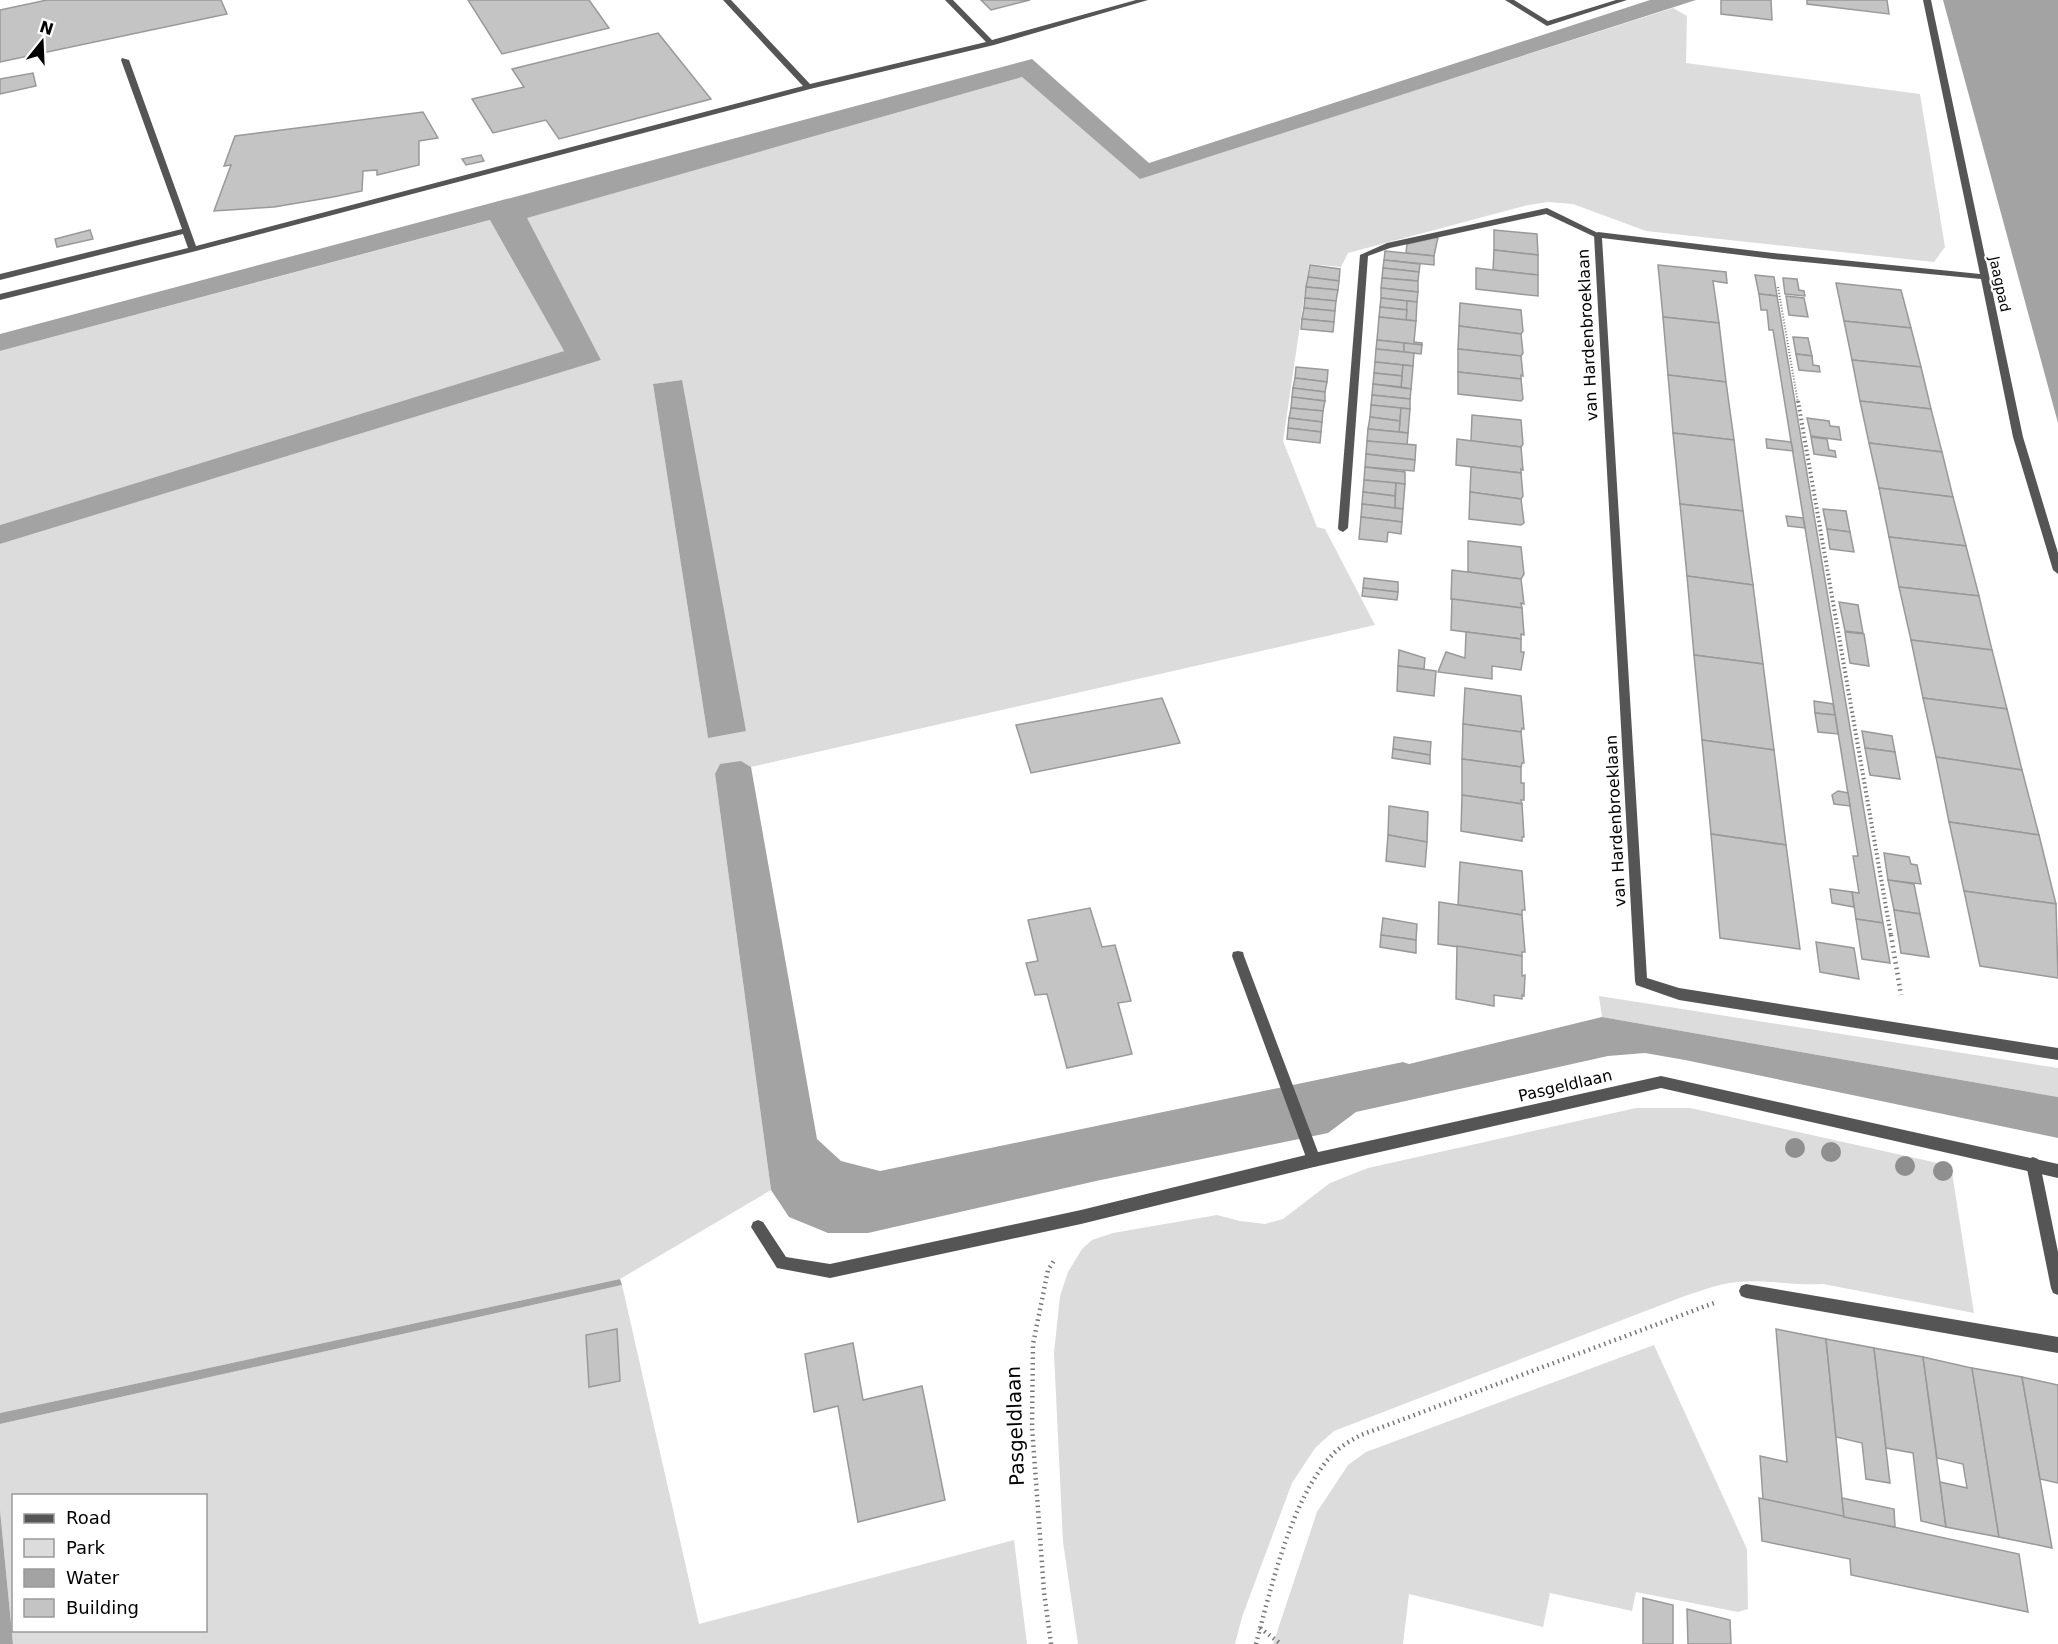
<svg xmlns="http://www.w3.org/2000/svg" width="2058" height="1644" font-family="'DejaVu Sans',sans-serif">
<style>
.green{fill:#dcdcdc;fill-rule:evenodd}
.water{fill:#a3a3a3}
.building{fill:#c4c4c4;stroke:#999;stroke-width:1.5}
.lines{fill:none;stroke-linecap:round;stroke-linejoin:round}
.path-far2{stroke:#777;stroke-width:2;stroke-dasharray:1 2;stroke-linecap:butt}
.path-far1{stroke:#777;stroke-width:4;stroke-dasharray:1.5 3;stroke-linecap:butt}
.path{stroke:#777;stroke-width:4.5;stroke-dasharray:1.5 4;stroke-linecap:butt}
.lane{fill:#555;fill-rule:evenodd}
.street{fill:#555;fill-rule:evenodd}
.tree{fill:#8f8f8f}
.labels{text-anchor:middle;stroke-width:4.5;stroke-linejoin:round;paint-order:stroke}
.far-street-label{font-size:14px;fill:#000;stroke:#fff}
.street-label{font-size:16px;fill:#000;stroke:#fff}
.near-street-label{font-size:20px;fill:#000;stroke:#fff}
</style>
<rect width="100%" height="100%" fill="#fff"/>
<g class="green">
<path d="M1673,8L1687,16L1686,63L1920,94L1945,247L1934,262L1646,231L1573,204L1548,202L1528,205L1348,253L1341,267L1309,264L1283,441L1317,527L1325,529L1375,625L751,767L741,761L715,774L771,1190L620,1279L0,1413V544L601,360L526,218L1022,77L1140,178ZM682,380V381L708,738L653,384Z"/>
<path d="M491,220L564,351L0,525V351Z"/>
<path d="M1599,996L2058,1068V1097L1602,1017Z"/>
<path d="M1636,1108H1690L1951,1166L1974,1313L1823,1284C1794,1286 1766,1279 1737,1282C1718,1284 1700,1291 1682,1297L1334,1431L1315,1448L1292,1483L1242,1617L1235,1644H1078L1063,1542L1054,1353L1060,1296L1068,1272L1082,1249L1092,1240L1113,1233L1217,1215L1240,1221L1265,1224L1283,1219L1330,1183L1368,1168Z"/>
<path d="M622,1285L699,1624L1014,1540L1027,1644H13L0,1510V1424ZM14,1496H206V1630H14Z"/>
<path d="M1654,1345L1747,1549L1748,1609L1738,1612L1636,1592L1632,1611L1550,1593L1543,1627L1409,1594L1403,1644H1273L1317,1512L1348,1465L1366,1452Z"/>
</g>
<g class="water">
<path d="M1650,0H1696L1140,179L1022,77L527,218L601,360L0,544V525L564,351L490,220L0,351V334L1032,59L1149,163Z"/>
<path d="M1943,0H2058V423Z"/>
<path d="M682,380L746,731L708,738L653,384Z"/>
<path d="M741,761L751,767L817,1139L841,1161L880,1171L1403,1062L1409,1064L1602,1017L2058,1097V1138L1685,1060L1645,1053L1608,1056L1356,1112L1328,1133L1096,1181L868,1233H828L789,1217L771,1190L715,774L720,764Z"/>
<path d="M620,1279L622,1285L0,1424V1413Z"/>
<path d="M0,1510L13,1644H0Z"/>
</g>
<g class="building">
<path d="M47,0H221L227,14L0,62V10Z"/>
<path d="M468,0H589L609,28L502,54Z"/>
<path d="M981,0H1030L991,10Z"/>
<path d="M1721,0H1771L1772,20L1721,14Z"/>
<path d="M1807,0H1887L1889,14L1807,4Z"/>
<path d="M658,33L711,99L559,139L546,120L493,133L472,99L524,87L512,69Z"/>
<path d="M33,73L36,86L0,94V79Z"/>
<path d="M423,112L438,138L419,141V165L377,175V170L363,171L362,191L333,197L274,207L214,211L231,165L224,166L235,136Z"/>
<path d="M481,155L484,161L466,165L462,159Z"/>
<path d="M90,230L93,239L57,247L55,239Z"/>
<path d="M1494,230L1537,234L1538,255L1494,250Z"/>
<path d="M1438,237L1434,256L1406,253L1407,244Z"/>
<path d="M1494,250L1538,255V275L1493,270Z"/>
<path d="M1385,251L1434,256V265L1384,260Z"/>
<path d="M1384,260L1420,264L1419,272L1383,268Z"/>
<path d="M1310,265L1340,269L1339,281L1308,277Z"/>
<path d="M1658,265L1726,272L1727,283L1713,281L1719,323L1663,317Z"/>
<path d="M1383,268L1419,272L1418,281L1382,278Z"/>
<path d="M1476,268L1538,275V296L1476,289Z"/>
<path d="M1755,275L1774,277L1777,296L1759,294Z"/>
<path d="M1308,277L1339,281L1338,290L1306,287Z"/>
<path d="M1382,278L1418,281V292L1381,288Z"/>
<path d="M1783,278L1797,279L1799,290L1804,291L1805,296L1785,294Z"/>
<path d="M1836,283L1901,290L1911,328L1844,321Z"/>
<path d="M1306,287L1338,290L1336,301L1305,298Z"/>
<path d="M1381,288L1418,292L1417,302L1381,298Z"/>
<path d="M1759,294L1777,296L1883,923L1856,919L1852,892L1859,893L1853,856H1858L1773,330H1769L1767,310H1761Z"/>
<path d="M1786,296L1804,298L1808,317L1789,315Z"/>
<path d="M1305,298L1336,301L1335,311L1304,308Z"/>
<path d="M1381,298L1407,301V310L1380,307Z"/>
<path d="M1407,301L1417,302L1416,321L1406,320Z"/>
<path d="M1460,303L1521,310L1523,331L1521,334L1459,326Z"/>
<path d="M1380,307L1407,310L1406,320L1379,317Z"/>
<path d="M1304,308L1335,311L1334,322L1302,319Z"/>
<path d="M1379,317L1416,321L1414,342L1422,343V345L1377,340Z"/>
<path d="M1663,317L1719,323L1726,382L1668,375Z"/>
<path d="M1302,319L1334,322L1333,332L1301,329Z"/>
<path d="M1844,321L1911,328L1921,367L1852,360Z"/>
<path d="M1459,326L1521,334L1523,353L1521,356L1458,349Z"/>
<path d="M1793,337L1808,338L1812,356L1796,354Z"/>
<path d="M1377,340L1404,343V352L1376,349Z"/>
<path d="M1404,343L1422,345L1421,354L1404,352Z"/>
<path d="M1376,349L1414,353L1413,366L1375,362Z"/>
<path d="M1458,349L1521,356L1523,376L1521,375V379L1458,372Z"/>
<path d="M1796,354L1812,356L1813,365L1819,366L1820,372L1799,370Z"/>
<path d="M1852,360L1921,367L1931,409L1860,401Z"/>
<path d="M1375,362L1403,365L1402,376L1374,373Z"/>
<path d="M1403,365L1413,366L1411,389L1401,387Z"/>
<path d="M1296,367L1328,370L1327,382L1295,378Z"/>
<path d="M1458,372L1521,379L1523,399L1521,401L1458,394Z"/>
<path d="M1374,373L1402,376L1401,387L1373,384Z"/>
<path d="M1668,375L1726,382L1734,440L1673,433Z"/>
<path d="M1295,378L1327,382L1325,392L1293,388Z"/>
<path d="M1373,384L1411,389L1410,399L1372,395Z"/>
<path d="M1293,388L1325,392V401L1292,397Z"/>
<path d="M1372,395L1410,399V409L1371,405Z"/>
<path d="M1292,397L1325,401L1323,411L1291,408Z"/>
<path d="M1860,401L1931,409L1942,452L1869,443Z"/>
<path d="M1371,405L1401,408L1400,421L1370,417Z"/>
<path d="M1291,408L1323,411L1322,422L1289,418Z"/>
<path d="M1401,408L1410,409L1408,433L1399,432Z"/>
<path d="M1472,415L1521,420L1523,444L1521,447L1471,441Z"/>
<path d="M1370,417L1400,421L1399,432L1368,429Z"/>
<path d="M1289,418L1322,422L1321,432L1288,428Z"/>
<path d="M1807,418L1829,421L1830,426L1839,427L1841,440L1811,436Z"/>
<path d="M1288,428L1321,432L1320,443L1287,439Z"/>
<path d="M1368,429L1408,433L1407,446L1367,441Z"/>
<path d="M1673,433L1734,440L1743,511L1680,504Z"/>
<path d="M1811,437L1827,439L1829,450L1835,451L1836,457L1814,454Z"/>
<path d="M1457,439L1521,447L1523,470L1521,469V473L1456,465Z"/>
<path d="M1766,439L1791,442L1793,451L1767,448Z"/>
<path d="M1367,441L1416,445L1415,460L1366,454Z"/>
<path d="M1869,443L1942,452L1953,497L1879,488Z"/>
<path d="M1366,454L1415,460L1414,471L1365,467Z"/>
<path d="M1365,467L1405,472V484L1364,480Z"/>
<path d="M1471,467L1521,473L1523,496L1521,499L1470,492Z"/>
<path d="M1364,480L1396,483L1395,496L1363,492Z"/>
<path d="M1396,483L1405,484L1403,509L1395,508Z"/>
<path d="M1879,488L1953,497L1966,546L1889,537Z"/>
<path d="M1363,492L1395,496V508L1362,504Z"/>
<path d="M1470,492L1521,499L1524,523L1521,525L1469,519Z"/>
<path d="M1362,504L1403,509L1402,522L1361,517Z"/>
<path d="M1680,504L1743,511L1753,585L1687,576Z"/>
<path d="M1823,509L1846,511L1850,532L1827,529Z"/>
<path d="M1786,516L1803,518L1805,528L1788,526Z"/>
<path d="M1361,517L1402,522L1401,534L1388,532L1387,542L1359,539Z"/>
<path d="M1827,529L1850,532L1854,552L1830,549Z"/>
<path d="M1889,537L1966,546L1979,596L1899,587Z"/>
<path d="M1468,541L1521,547L1524,574L1521,579L1468,572Z"/>
<path d="M1452,570L1521,579L1524,604L1521,603L1522,608L1451,599Z"/>
<path d="M1687,576L1753,585L1763,664L1694,655Z"/>
<path d="M1364,578L1398,582V592L1363,588Z"/>
<path d="M1899,587L1979,596L1992,650L1911,640Z"/>
<path d="M1363,588L1398,592L1397,600L1362,596Z"/>
<path d="M1452,599L1522,608L1524,635L1521,634V639L1451,630Z"/>
<path d="M1839,602L1858,605L1863,633L1845,631Z"/>
<path d="M1466,632L1521,639V652H1524L1521,670L1492,666V679L1438,672L1446,652L1465,658Z"/>
<path d="M1845,632L1864,634L1869,666L1850,663Z"/>
<path d="M1911,640L1992,650L2007,709L1923,698Z"/>
<path d="M1399,650L1425,658L1424,669L1398,666Z"/>
<path d="M1694,655L1763,664L1774,750L1702,740Z"/>
<path d="M1398,666L1436,671L1434,696L1397,691Z"/>
<path d="M1465,688L1521,696L1524,729L1522,728L1521,732L1463,724Z"/>
<path d="M1162,698L1180,743L1031,773L1016,725Z"/>
<path d="M1923,698L2007,709L2022,770L1936,757Z"/>
<path d="M1814,701L1833,704L1835,715L1815,713Z"/>
<path d="M1815,713L1835,715L1838,734L1818,732Z"/>
<path d="M1463,724L1521,732L1524,763H1522L1521,767L1462,759Z"/>
<path d="M1862,731L1892,736L1895,752L1865,748Z"/>
<path d="M1394,737L1431,742L1430,755L1393,749Z"/>
<path d="M1702,740L1774,750L1786,845L1711,834Z"/>
<path d="M1865,748L1895,752L1900,779L1870,775Z"/>
<path d="M1393,749L1430,755V764L1392,758Z"/>
<path d="M1936,757L2022,770L2039,835L1949,822Z"/>
<path d="M1462,759L1521,767V783H1524V800H1521L1522,804L1462,795Z"/>
<path d="M1838,791L1848,793L1850,806L1834,804L1832,795Z"/>
<path d="M1462,795L1522,804L1524,837H1522V841L1461,831Z"/>
<path d="M1389,806L1428,812L1427,842L1388,835Z"/>
<path d="M1949,822L2039,835L2056,904L1964,891Z"/>
<path d="M1711,834L1786,845L1800,949L1720,938Z"/>
<path d="M1388,835L1427,842L1425,867L1386,861Z"/>
<path d="M1884,853L1909,857L1911,864L1917,865L1921,884L1888,880Z"/>
<path d="M1460,862L1522,871L1525,910H1522V915L1458,905Z"/>
<path d="M1888,880L1914,884L1920,914L1894,910Z"/>
<path d="M1830,889L1852,892L1854,907L1832,903Z"/>
<path d="M1964,891L2056,904L2058,978L1980,966Z"/>
<path d="M1439,902L1522,915L1525,952H1522V956L1438,944Z"/>
<path d="M1090,908L1102,947L1115,945L1131,1001L1118,1003L1132,1054L1067,1068L1047,994L1035,995L1026,963L1038,961L1028,920Z"/>
<path d="M1894,910L1920,914L1929,957L1901,953Z"/>
<path d="M1383,918L1417,924L1416,940L1381,935Z"/>
<path d="M1856,919L1883,923L1890,963L1862,959Z"/>
<path d="M1381,935L1416,940V953L1380,947Z"/>
<path d="M1816,942L1854,948L1859,979L1820,972Z"/>
<path d="M1457,946L1522,956V976L1525,975L1524,996L1522,995V999L1494,995V1006L1456,999Z"/>
<path d="M617,1329L620,1381L589,1387L586,1335Z"/>
<path d="M1776,1329L1826,1339L1844,1517L1763,1499L1760,1456L1787,1462Z"/>
<path d="M1826,1339L1874,1348L1890,1483L1866,1479L1862,1443L1836,1437Z"/>
<path d="M853,1343L863,1400L922,1386L945,1500L858,1522L838,1406L814,1412L805,1354Z"/>
<path d="M1874,1348L1923,1357L1946,1527L1921,1521L1913,1453L1886,1448Z"/>
<path d="M1923,1357L1972,1368L1999,1537L1946,1527L1940,1482L1967,1488L1963,1464L1937,1458Z"/>
<path d="M1972,1368L2022,1377L2052,1548L1999,1537Z"/>
<path d="M2022,1377L2058,1385V1483L2040,1479Z"/>
<path d="M1759,1498L2019,1554L2028,1612L1851,1575L1850,1559L1762,1541Z"/>
<path d="M1842,1498L1894,1509L1895,1527L1844,1517Z"/>
<path d="M1643,1598L1673,1605V1644H1643Z"/>
<path d="M1687,1609L1730,1620L1731,1644H1688Z"/>
</g>
<g class="lines">
<path class="path-far2" d="M1778,287L1798,403"/>
<path class="path-far1" d="M1798,401L1891,936"/>
<g class="path">
<path d="M1891,935L1901,995"/>
<path d="M1260,1628L1281,1644"/>
<path d="M1051,1644L1044,1592L1032,1427L1033,1344L1048,1270L1055,1259"/>
<path d="M1256,1644C1271,1588 1292,1495 1334,1453C1342,1445 1352,1440 1361,1435L1714,1303"/>
</g>
<g class="lane">
<path d="M723,0H731L810,84L986,42L945,0H953L992,40L1136,0H1148L994,45L810,89L196,251L0,300V294L188,248L183,234L0,280V274L182,229L121,60L122,58L129,60L196,246L803,86Z"/>
<path d="M1505,0H1514L1548,21L1616,0H1627L1547,26Z"/>
<path d="M1547,208L1602,235L1595,237L1546,214L1390,248L1368,256L1348,528L1343,532L1339,530L1338,528L1360,255L1387,243Z"/>
<path d="M1238,951L1243,952L1244,956L1321,1160L1319,1165L1314,1167L1309,1165L1307,1160L1232,956L1233,952Z"/>
<path d="M2033,1157L2038,1159L2040,1164L2058,1252V1295L2053,1293L2051,1288L2026,1164L2028,1159Z"/>
<path d="M1746,1284L2058,1337V1353L1746,1298L1741,1296L1739,1291L1741,1286Z"/>
</g>
<g class="street">
<path d="M1923,0H1931L2023,437L2058,553V574L2053,570L2013,437L1981,279L1773,259L1602,238L1647,978L1679,988L2058,1048V1060L1679,1000L1636,985L1635,981L1594,235L1598,232L1773,253L1980,274Z"/>
<path d="M1661,1076L2058,1164V1178L1661,1088L1314,1167L1081,1224L830,1278L777,1268L751,1227L753,1222L758,1220L763,1222L786,1257L830,1264L1081,1210L1314,1153Z"/>
</g>
</g>
<g class="tree">
<circle cx="1795" cy="1148" r="10"/>
<circle cx="1831" cy="1152" r="10"/>
<circle cx="1905" cy="1166" r="10"/>
<circle cx="1943" cy="1171" r="10"/>
</g>
<g class="labels">
<g class="far-street-label">
<text transform="translate(2000 284) rotate(78)" y="5">Jaagpad</text>
</g>
<g class="street-label">
<text transform="translate(1587 335) rotate(-93)" y="6">van Hardenbroeklaan</text>
<text transform="translate(1615 821) rotate(-93)" y="6">van Hardenbroeklaan</text>
<text transform="translate(1565 1085) rotate(-13)" y="6">Pasgeldlaan</text>
</g>
<g class="near-street-label">
<text transform="translate(1015 1426) rotate(-92)" y="7">Pasgeldlaan</text>
</g>
</g>
<rect x="12" y="1494" width="195" height="138" fill="#ffffff" stroke="#999999" stroke-width="1.5"/>
<rect x="24" y="1514" width="30" height="9" fill="#555555" stroke="#999999" stroke-width="1.5"/>
<text x="66" y="1524" font-size="18" fill="#000000">Road</text>
<rect x="24" y="1539" width="30" height="18" fill="#dcdcdc" stroke="#999999" stroke-width="1.5"/>
<text x="66" y="1554" font-size="18" fill="#000000">Park</text>
<rect x="24" y="1569" width="30" height="18" fill="#a3a3a3" stroke="#999999" stroke-width="1.5"/>
<text x="66" y="1584" font-size="18" fill="#000000">Water</text>
<rect x="24" y="1599" width="30" height="18" fill="#c4c4c4" stroke="#999999" stroke-width="1.5"/>
<text x="66" y="1614" font-size="18" fill="#000000">Building</text>
<g transform="translate(42 42) rotate(18)" stroke="#ffffff" stroke-width="4.5" paint-order="stroke">
<path d="M0-4.5L10 22L0 15L-10 22Z" fill="#000000"/>
<text y="-9" font-size="16" font-weight="bold" text-anchor="middle" fill="#000000">N</text>
</g>
</svg>
